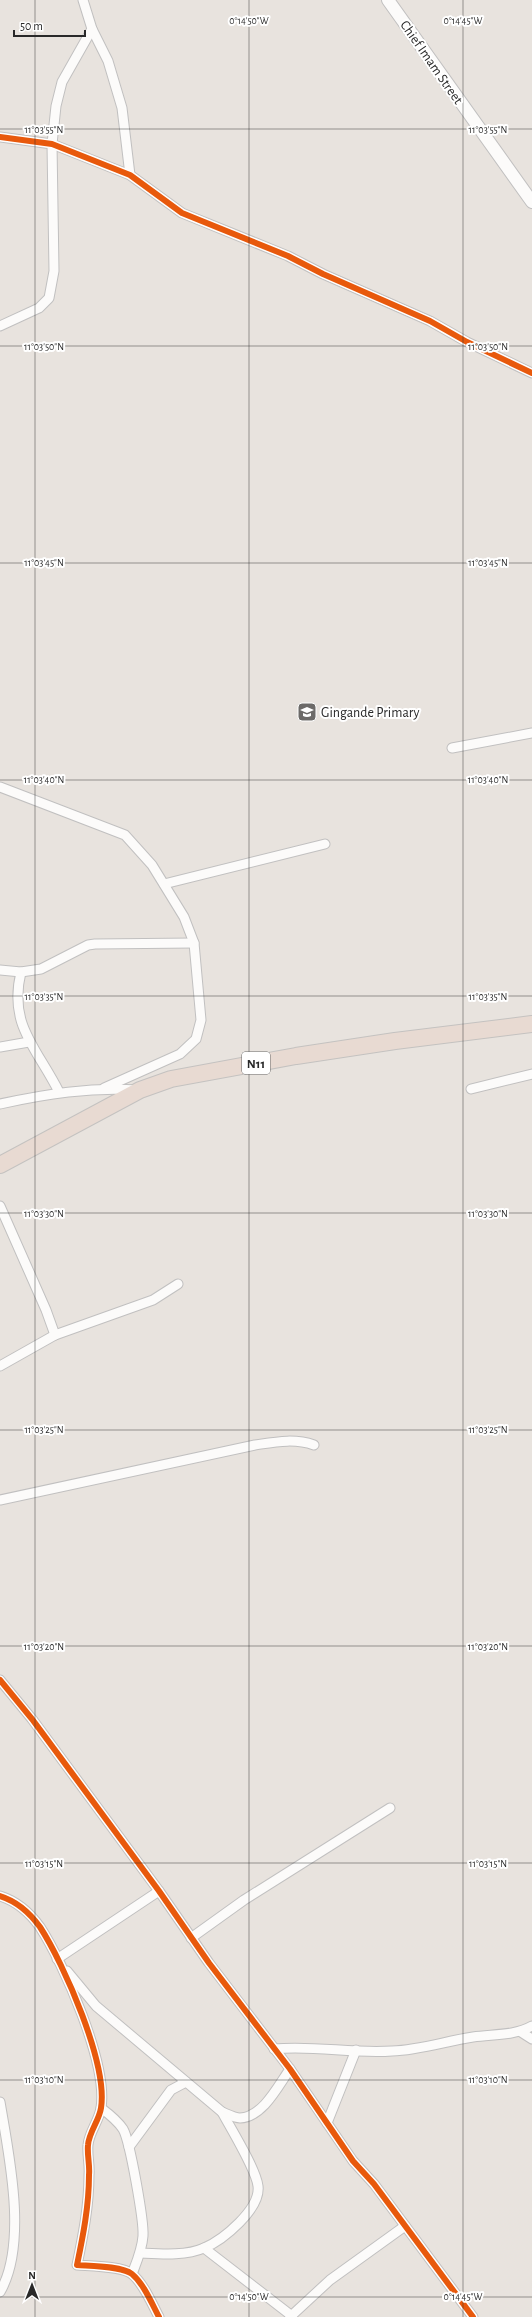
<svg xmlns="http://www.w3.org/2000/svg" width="532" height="2317" font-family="'Alegreya Sans',sans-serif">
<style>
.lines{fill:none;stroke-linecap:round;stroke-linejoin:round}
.street-casing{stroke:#c1c0c0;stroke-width:11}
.secondary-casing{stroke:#c1c0c0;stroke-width:14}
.highway-casing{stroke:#c4c2c0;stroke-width:18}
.street{stroke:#fcfbfa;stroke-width:9}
.secondary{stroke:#fcfbfa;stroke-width:12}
.highway{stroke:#e8dad2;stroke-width:16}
.cycleway-casing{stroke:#fff;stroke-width:8}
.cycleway{stroke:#e8590c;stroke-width:6}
.ticks{fill:none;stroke:#292929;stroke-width:1;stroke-opacity:0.45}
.labels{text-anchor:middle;stroke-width:4;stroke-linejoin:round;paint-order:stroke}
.shield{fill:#fff;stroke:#696969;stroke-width:1}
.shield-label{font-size:13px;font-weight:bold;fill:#292929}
.street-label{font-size:14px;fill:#292929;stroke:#fff}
.poi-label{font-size:14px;fill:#292929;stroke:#fff;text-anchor:start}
.ticks-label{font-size:10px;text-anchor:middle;fill:#292929;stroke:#fff;stroke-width:4;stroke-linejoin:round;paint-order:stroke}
</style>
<rect width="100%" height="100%" fill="#e8e3de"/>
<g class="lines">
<defs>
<g id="street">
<path d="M83,0L92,29L108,61L122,108L130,175"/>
<path d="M0,137L52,144L130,175L182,213L288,256L323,274L430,321L467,342L532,373"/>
<path d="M0,326L39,308L49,298L54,271L52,144L56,106L62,82L92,29"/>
<path d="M452,748L532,733"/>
<path d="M0,787L125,835L152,865L184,917L194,943L201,1020L196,1039L180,1054L104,1088"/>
<path d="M164,884L325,844"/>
<path d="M0,970L21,972L41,969L88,945L95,944L194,943"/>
<path d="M21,972C8,1025 37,1048 59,1092"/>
<path d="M0,1047L29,1042"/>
<path d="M471,1089L532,1074"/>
<path d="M0,1104C46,1094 90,1087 137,1090"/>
<path d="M0,1206L46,1310L55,1335"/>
<path d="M0,1366L55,1335L153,1300L178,1284"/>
<path d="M0,1500L255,1445C275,1442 294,1438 314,1445"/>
<path d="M0,1680L32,1719L159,1891L209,1963L290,2069L353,2161L374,2184L473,2317"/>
<path d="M0,1896C16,1901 30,1913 40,1927C64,1964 108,2064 101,2108C99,2121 89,2132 88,2145C87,2155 90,2165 89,2175C89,2206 83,2236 77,2265C90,2266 122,2266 132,2274C144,2284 152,2304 159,2317"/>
<path d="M191,1938L244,1900L390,1808"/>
<path d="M57,1959L159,1891"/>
<path d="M67,1971L96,2006L222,2112C227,2114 235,2118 240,2118C263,2117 278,2086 290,2069"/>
<path d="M521,2032L532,2039"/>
<path d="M274,2049C314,2045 353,2054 392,2051C420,2050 446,2041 473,2037C493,2034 514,2036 532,2026"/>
<path d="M0,2102C9,2155 28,2244 0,2292"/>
<path d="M101,2108C109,2114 117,2120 123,2129C130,2141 144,2221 143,2236C142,2250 137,2261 132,2274"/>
<path d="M327,2123L356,2050"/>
<path d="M129,2147L171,2090L186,2082"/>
<path d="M204,2248L292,2316"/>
<path d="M141,2253C161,2254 186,2256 204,2248C223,2240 261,2209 258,2186C256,2169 231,2129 222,2112"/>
<path d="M290,2317L330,2280L405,2226"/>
</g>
<path id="secondary" d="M388,0L532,202"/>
<path id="highway" d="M0,1165L140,1090L171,1079L296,1056L395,1041L532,1024"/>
</defs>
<use href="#street" class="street-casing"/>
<use href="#secondary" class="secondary-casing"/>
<use href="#highway" class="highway-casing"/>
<use href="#street" class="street"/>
<use href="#secondary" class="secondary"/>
<use href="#highway" class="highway"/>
<defs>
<g id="cycleway">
<path d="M0,137L52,144L130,175L182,213L288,256L323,274L430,321L467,342L532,373"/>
<path d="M0,1680L32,1719L159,1891L209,1963L290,2069L353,2161L374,2184L473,2317"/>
<path d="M0,1896C16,1901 30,1913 40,1927C64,1964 108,2064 101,2108C99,2121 89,2132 88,2145C87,2155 90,2165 89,2175C89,2206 83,2236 77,2265C90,2266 122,2266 132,2274C144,2284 152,2304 159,2317"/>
</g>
</defs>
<use href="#cycleway" class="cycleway-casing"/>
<use href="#cycleway" class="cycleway"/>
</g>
<path class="ticks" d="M35,0V2317M249,0V2317M463,0V2317M0,129H532M0,346H532M0,563H532M0,780H532M0,996H532M0,1213H532M0,1430H532M0,1646H532M0,1863H532M0,2080H532M0,2297H532"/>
<defs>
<symbol id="school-square" viewBox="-11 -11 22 22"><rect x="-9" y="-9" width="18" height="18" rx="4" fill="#6c6a68" stroke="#fff"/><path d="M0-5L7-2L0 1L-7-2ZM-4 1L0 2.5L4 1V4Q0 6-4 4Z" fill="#fff"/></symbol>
</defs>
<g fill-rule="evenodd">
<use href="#school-square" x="296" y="701" width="22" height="22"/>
</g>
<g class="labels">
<rect class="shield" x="242" y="1052" width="28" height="22" rx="3"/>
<g class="shield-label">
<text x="256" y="1068">N11</text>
</g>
<g class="street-label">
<text transform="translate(432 62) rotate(55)" y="5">Chief Imam Street</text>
</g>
<g class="poi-label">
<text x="321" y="717">Gingande Primary</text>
</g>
</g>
<g class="ticks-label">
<text x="249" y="24">0°14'50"W</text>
<text x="463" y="24">0°14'45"W</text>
<text x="44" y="133">11°03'55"N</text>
<text x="488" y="133">11°03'55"N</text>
<text x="44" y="350">11°03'50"N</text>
<text x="488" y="350">11°03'50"N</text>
<text x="44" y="566">11°03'45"N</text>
<text x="488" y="566">11°03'45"N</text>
<text x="44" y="783">11°03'40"N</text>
<text x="488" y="783">11°03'40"N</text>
<text x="44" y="1000">11°03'35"N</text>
<text x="488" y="1000">11°03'35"N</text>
<text x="44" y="1217">11°03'30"N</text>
<text x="488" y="1217">11°03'30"N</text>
<text x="44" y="1433">11°03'25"N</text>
<text x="488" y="1433">11°03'25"N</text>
<text x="44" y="1650">11°03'20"N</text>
<text x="488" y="1650">11°03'20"N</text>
<text x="44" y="1867">11°03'15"N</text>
<text x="488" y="1867">11°03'15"N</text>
<text x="44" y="2083">11°03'10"N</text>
<text x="488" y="2083">11°03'10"N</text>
<text x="249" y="2300">0°14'50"W</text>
<text x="463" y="2300">0°14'45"W</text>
</g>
<g transform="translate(32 2285)" stroke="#ffffff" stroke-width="3" paint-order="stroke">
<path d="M0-3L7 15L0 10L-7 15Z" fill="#292929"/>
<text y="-6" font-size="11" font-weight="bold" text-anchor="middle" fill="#292929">N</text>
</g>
<path d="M14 30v6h71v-6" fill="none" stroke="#292929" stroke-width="2"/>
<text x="20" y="30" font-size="12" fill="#292929" stroke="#ffffff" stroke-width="3" paint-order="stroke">50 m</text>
</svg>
